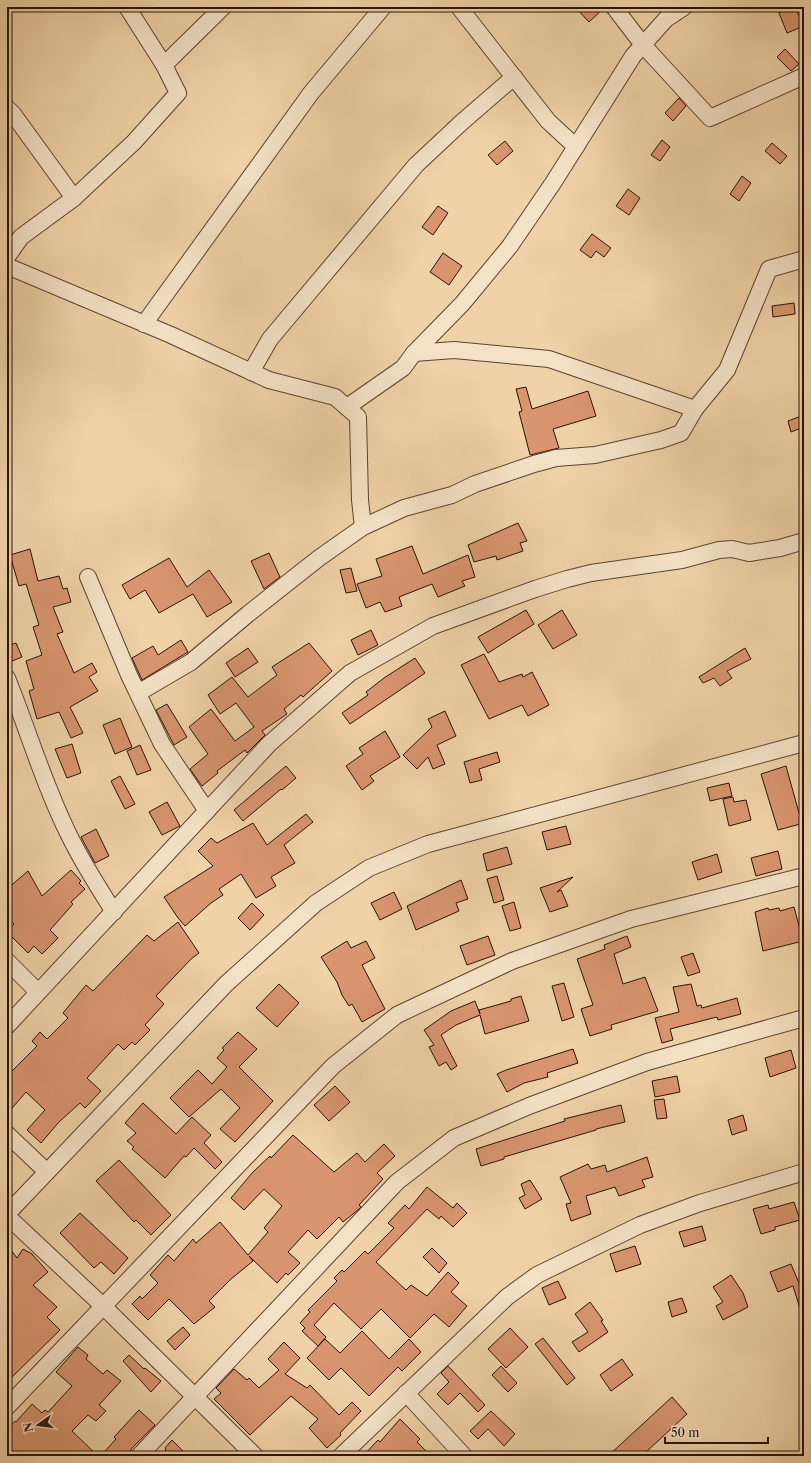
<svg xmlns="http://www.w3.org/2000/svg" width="811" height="1463" font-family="'Libre Caslon Text',serif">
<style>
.building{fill:#d89570;stroke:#291208}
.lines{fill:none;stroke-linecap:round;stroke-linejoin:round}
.minor-casing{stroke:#5b4230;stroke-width:18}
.minor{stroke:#f5e2c6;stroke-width:16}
</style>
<rect width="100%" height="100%" fill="#f0d2a8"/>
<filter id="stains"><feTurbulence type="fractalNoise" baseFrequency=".005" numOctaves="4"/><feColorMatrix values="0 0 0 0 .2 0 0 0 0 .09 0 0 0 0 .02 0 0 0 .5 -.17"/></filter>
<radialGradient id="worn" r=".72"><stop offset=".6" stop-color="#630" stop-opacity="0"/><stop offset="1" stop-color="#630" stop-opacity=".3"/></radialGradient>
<g class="building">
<path d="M575,7H605L589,22Z"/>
<path d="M792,7H795L799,16L804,14V26L787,33L779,13Z"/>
<path d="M785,49L799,64L791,71L777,57Z"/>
<path d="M679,98L686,106L673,121L665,113Z"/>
<path d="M662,140L670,147L660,161L651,155Z"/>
<path d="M505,141L513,151L497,165L488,155Z"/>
<path d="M772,143L787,156L780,164L765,151Z"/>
<path d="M742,176L751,183L739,201L730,194Z"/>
<path d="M628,189L640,198L629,215L616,206Z"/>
<path d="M438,206L448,213L433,235L422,227Z"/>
<path d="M592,234L611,248L604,257L596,251L591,258L580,250Z"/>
<path d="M443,253L462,266L449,285L430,272Z"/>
<path d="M794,303L795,314L773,317L772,306Z"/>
<path d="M526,387L532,409L588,391L596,416L553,429L559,448L530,455L519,412L522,411L516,389Z"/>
<path d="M804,415V427L791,432L788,421Z"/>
<path d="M518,523L527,541L520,543L523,551L497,560L496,556L474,562L468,545Z"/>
<path d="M412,546L423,574L468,555L475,577L462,581L465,586L438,597L432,584L399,597L402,606L385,612L380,602L366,608L357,584L382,576L376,559Z"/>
<path d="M30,549L38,581L59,576L63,589L67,588L71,602L53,607L63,632L57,634L74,673L92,663L97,672L89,677L98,691L70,707L83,733L71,738L59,712L37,719L29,691L34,689L26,661L42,655L33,627L39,625L26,584L19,586L10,555Z"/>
<path d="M269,553L280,577L264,589L251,561Z"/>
<path d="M169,558L187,587L209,570L232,602L207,617L193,594L159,613L145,590L130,599L122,585Z"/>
<path d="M351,568L357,591L346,593L340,570Z"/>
<path d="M526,610L534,624L488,653L478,637Z"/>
<path d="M562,610L577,635L553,649L538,625Z"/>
<path d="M371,630L378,645L358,655L351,640Z"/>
<path d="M181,640L188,652L142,680L132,658L153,646L158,655Z"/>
<path d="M16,643L22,657L7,663V646Z"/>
<path d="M309,643L332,671L303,697L301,695L284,709L287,714L262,731L265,735L247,753L245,750L217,771L218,773L202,786L190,769L208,754L189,727L211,709L235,741L254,727L236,703L220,714L208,695L232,677L248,697L277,675L272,667Z"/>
<path d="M248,648L258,662L235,677L226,663Z"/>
<path d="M745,648L751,659L727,671L732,678L720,686L714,678L703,683L699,677Z"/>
<path d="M484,654L499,682L522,674L523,677L532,672L549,705L528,716L522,705L489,719L461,665Z"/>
<path d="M415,658L425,673L350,724L342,713L368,695L366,692L384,678Z"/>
<path d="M167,704L187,737L174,745L156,710Z"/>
<path d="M445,711L456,736L437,745L445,764L433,769L428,757L417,769L403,755L432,727L428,719Z"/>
<path d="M120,718L132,747L115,754L103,725Z"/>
<path d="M385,731L400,757L370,776L374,781L362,790L346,766L363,754L359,748Z"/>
<path d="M72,744L81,773L67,778L55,749Z"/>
<path d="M140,745L151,770L137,775L127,751Z"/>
<path d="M497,752L500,762L479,769L482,780L470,783L464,762Z"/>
<path d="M286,766L296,778L282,790L281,789L243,821L234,810Z"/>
<path d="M786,766L799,813L804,811V823L778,830L761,774Z"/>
<path d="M120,776L135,804L125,809L111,781Z"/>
<path d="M729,783L732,796L710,801L707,788Z"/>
<path d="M733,797L734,802L746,800L751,820L729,826L723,799Z"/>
<path d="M167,802L180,826L162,835L149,812Z"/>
<path d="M306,814L313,822L284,845L295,863L271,877L276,886L256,898L241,874L219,889L223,895L211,903L185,926L178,918L164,897L213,866L198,851L211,838L217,843L253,823L267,845Z"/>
<path d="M566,826L571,844L547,850L542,832Z"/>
<path d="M96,829L109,856L95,863L81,837Z"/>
<path d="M507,847L512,864L487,871L483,854Z"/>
<path d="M778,851L782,869L756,876L751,858Z"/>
<path d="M717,854L722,872L698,880L692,862Z"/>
<path d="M71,870L81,881L79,883L85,889L71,902L73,904L50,930L58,938L42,954L34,946L28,953L7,932L14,924L7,916V889L28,871L42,896Z"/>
<path d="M497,876L504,900L494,903L487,879Z"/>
<path d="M573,877L557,892L561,890L568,906L550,912L540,888Z"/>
<path d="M461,880L468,899L456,903L459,911L416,930L407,906Z"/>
<path d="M394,892L402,909L380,920L371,903Z"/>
<path d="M514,902L521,928L510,931L502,906Z"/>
<path d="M252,903L264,915L250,930L238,918Z"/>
<path d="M794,907L803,941L763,951L755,912L768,908L769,910L779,908L780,911Z"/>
<path d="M178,922L199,953L191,959L156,996L164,1004L145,1025L150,1030L135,1045L132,1042L124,1050L118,1044L87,1078L101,1091L85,1108L80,1103L59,1122L41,1143L27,1130L45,1110L26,1092L7,1114V1076L37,1046L32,1041L40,1032L47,1039L68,1018L63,1013L86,985L93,991L147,935L154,941Z"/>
<path d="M488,936L495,955L467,965L460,946Z"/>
<path d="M627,936L631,947L614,954L623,984L645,977L658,1011L611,1025L612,1029L590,1036L581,1009L593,1005L577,959L605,949L604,945Z"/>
<path d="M347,941L351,948L366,941L375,958L362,965L385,1009L362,1022L352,1004L349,1006L342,995L337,982L321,957Z"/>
<path d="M693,953L700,972L688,976L681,957Z"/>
<path d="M564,983L574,1017L562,1021L552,986Z"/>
<path d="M279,984L299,1003L277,1027L256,1008Z"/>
<path d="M691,984L697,1006L701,1005L702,1008L737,998L741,1014L718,1020L717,1017L670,1029L673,1040L662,1043L655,1018L679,1012L673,987Z"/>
<path d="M521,996L529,1021L485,1034L480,1015L456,1025L441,1035L457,1066L451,1070L446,1062L439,1066L429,1047L434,1045L424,1030L451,1011L475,1001L480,1014L479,1010L511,1001V999Z"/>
<path d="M238,1032L257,1049L239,1067L273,1101L235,1142L220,1129L240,1108L221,1089L189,1117L170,1098L198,1070L212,1084L227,1067L217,1058L224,1050L222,1048Z"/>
<path d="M573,1049L578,1063L547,1073L548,1077L524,1083L507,1092L497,1074L506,1070Z"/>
<path d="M791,1050L796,1068L770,1077L765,1058Z"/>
<path d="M677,1076L680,1092L655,1097L652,1081Z"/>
<path d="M335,1086L350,1102L329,1121L314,1105Z"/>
<path d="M664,1099L667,1118L657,1119L654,1100Z"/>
<path d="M143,1103L176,1134L192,1117L211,1135L204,1143L222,1162L215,1169L194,1148L186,1157L184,1156L165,1178L132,1149L134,1147L127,1141L136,1133L125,1123Z"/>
<path d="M621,1105L625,1122L596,1129V1130L504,1157V1159L481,1166L476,1149L565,1121L564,1119Z"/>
<path d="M743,1115L747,1130L732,1135L728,1120Z"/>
<path d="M293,1135L334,1172L357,1153L365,1162L384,1144L395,1156L377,1173L383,1179L359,1205L361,1207L359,1209L343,1222L339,1217L317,1239L308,1230L288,1252L300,1263L288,1275L286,1273L277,1283L249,1256L253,1261L231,1279L209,1301L215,1307L194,1324L169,1299L148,1320L132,1304L140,1296L142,1299L158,1283L150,1275L168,1255L174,1261L193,1239L196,1243L220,1222L248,1255L268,1232L264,1228L282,1206L264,1189L244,1210L231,1198L253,1172L270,1156L271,1158Z"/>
<path d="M647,1157L653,1177L642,1180L645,1187L619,1196L615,1187L586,1196L591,1214L571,1221L566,1204L571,1203L560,1177L588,1164L591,1169L605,1165L607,1172Z"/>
<path d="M119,1160L171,1215L151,1235L136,1220L134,1222L96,1181Z"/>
<path d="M530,1180L542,1199L525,1209L519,1198L525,1195L521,1184Z"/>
<path d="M427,1187L453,1208L457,1203L467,1213L453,1227L441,1216L439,1219L427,1209L376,1262L406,1290L411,1285L427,1296L448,1272L459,1283L451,1292L467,1306L449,1327L434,1314L410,1338L381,1309L361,1329L334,1303L314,1325L326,1337L318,1346L302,1331L305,1328L300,1323L310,1312L308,1310L337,1281L334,1278L342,1270L344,1272L365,1251L368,1254L394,1228L388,1223L405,1205L409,1209Z"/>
<path d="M794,1202L800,1220L775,1227V1230L761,1234L753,1209L768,1205L769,1209Z"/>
<path d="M80,1213L128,1258L114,1274L101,1262L94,1268L60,1233Z"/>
<path d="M702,1226L706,1240L684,1247L679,1232Z"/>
<path d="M7,1245L17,1258L23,1249L32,1254L48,1272L33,1285L57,1307L47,1317L60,1330L7,1382Z"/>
<path d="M635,1246L641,1264L616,1272L610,1254Z"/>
<path d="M432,1248L447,1263L439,1273L423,1257Z"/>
<path d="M791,1264L799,1283L804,1281V1314L802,1315L793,1286L778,1292L770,1272Z"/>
<path d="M731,1275L743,1293L748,1307L723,1320L716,1306L723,1302L713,1287Z"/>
<path d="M558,1281L566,1298L549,1305L542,1288Z"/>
<path d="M682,1298L687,1312L672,1317L668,1302Z"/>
<path d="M590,1302L603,1320L601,1321L608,1332L579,1352L572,1342L588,1332L575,1314Z"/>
<path d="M183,1327L190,1335L175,1350L167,1341Z"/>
<path d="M510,1328L528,1347L506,1368L488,1349Z"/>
<path d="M362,1331L389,1359L409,1339L421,1352L402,1371L398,1367L369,1396L341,1368L329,1380L307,1358L325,1339L340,1353Z"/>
<path d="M543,1338L575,1378L567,1385L535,1344Z"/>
<path d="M284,1342L300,1358L285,1374L307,1388L310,1385L339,1415L352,1402L361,1411L340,1433L341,1435L327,1448L309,1428L318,1419L291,1396L250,1435L214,1399L221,1393L216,1388L234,1369L247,1380L249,1378L259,1388L279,1370L268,1359Z"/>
<path d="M78,1347L88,1355L86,1359L103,1374L107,1370L121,1381L99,1405L106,1411L96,1421L88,1415L72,1431L98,1456H7L11,1449L7,1445V1429L15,1421L16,1422L32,1404L42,1413L45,1410L48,1412L72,1386L56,1372Z"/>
<path d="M129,1355L144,1369L145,1368L161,1381L151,1392L123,1361Z"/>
<path d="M622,1359L633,1375L611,1391L600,1375Z"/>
<path d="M448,1366L485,1405L478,1412L460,1393L448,1405L437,1394L449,1382L441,1373Z"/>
<path d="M501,1366L517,1383L508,1392L492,1375Z"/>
<path d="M672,1397L687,1414L645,1453L643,1451L638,1456H608Z"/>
<path d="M139,1410L155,1425L131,1449L130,1456H110L105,1451L116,1439L114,1437Z"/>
<path d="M491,1411L515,1434L504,1446L488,1429L478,1439L470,1431Z"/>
<path d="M400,1419L420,1439L417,1442L431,1456H363L378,1440L380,1442Z"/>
<path d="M172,1440L188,1456H161L166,1450L165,1448Z"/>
</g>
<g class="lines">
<defs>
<g id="minor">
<path d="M459,7L548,121L576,147"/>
<path d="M614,7L643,45L710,118L804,76"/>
<path d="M164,65L223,7"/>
<path d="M7,108L13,114L74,198"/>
<path d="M7,257L21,237L74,198L134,142L178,93L164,65L127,7"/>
<path d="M7,266L171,335L269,380L335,397L358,417L360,500L363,527"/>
<path d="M144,324L311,93L383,7"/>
<path d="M414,353L454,350L549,359L695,409L727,370L769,269L804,259"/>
<path d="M251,372L270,339L416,165L462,122L514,77"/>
<path d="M347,407L403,368L414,353L462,304L510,246L553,183L633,56L666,19L684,7"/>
<path d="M88,577L129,675L162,744L207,811"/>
<path d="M7,678C28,730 44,785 69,835C82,862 98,887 114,912"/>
<path d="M138,693L191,662L248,614L319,558L363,527L404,508L452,495L475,484L534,464L556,458L595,455L661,440L681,433L695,409"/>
<path d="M7,961L38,992"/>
<path d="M7,1026L269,744L350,673L433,626L535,589L567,579L591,573L682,560L719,550L732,549L749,553L780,548L804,541"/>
<path d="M7,1134L47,1172"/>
<path d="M7,1214L226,984L316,903L369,868L428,844L804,743"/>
<path d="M7,1216L103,1306L255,1456"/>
<path d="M406,1393L464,1456"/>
<path d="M7,1407L333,1066L397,1015L512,961L631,919L804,876"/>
<path d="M139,1456L397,1182L454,1138L529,1106L647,1062L804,1018"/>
<path d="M341,1456L507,1297L537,1275L640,1225L700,1203L804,1172"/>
</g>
</defs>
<use href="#minor" class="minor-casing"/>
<use href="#minor" class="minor"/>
</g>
<rect width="811" height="1463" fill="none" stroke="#f0d2a8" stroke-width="24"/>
<rect x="8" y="8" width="795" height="1447" fill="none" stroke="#291208" stroke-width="2"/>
<rect x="12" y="12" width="787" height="1439" fill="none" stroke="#291208"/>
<g transform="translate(38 1425) rotate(256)" stroke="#f5e2c6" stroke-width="3" paint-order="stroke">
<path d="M0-3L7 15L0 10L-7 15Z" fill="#291208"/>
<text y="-6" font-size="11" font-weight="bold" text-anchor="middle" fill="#291208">N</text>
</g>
<path d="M665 1437v6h103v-6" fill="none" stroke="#291208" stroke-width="2"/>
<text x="671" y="1437" font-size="12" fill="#291208" stroke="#f5e2c6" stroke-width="3" paint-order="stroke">50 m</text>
<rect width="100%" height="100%" filter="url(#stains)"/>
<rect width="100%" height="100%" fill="url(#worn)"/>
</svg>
